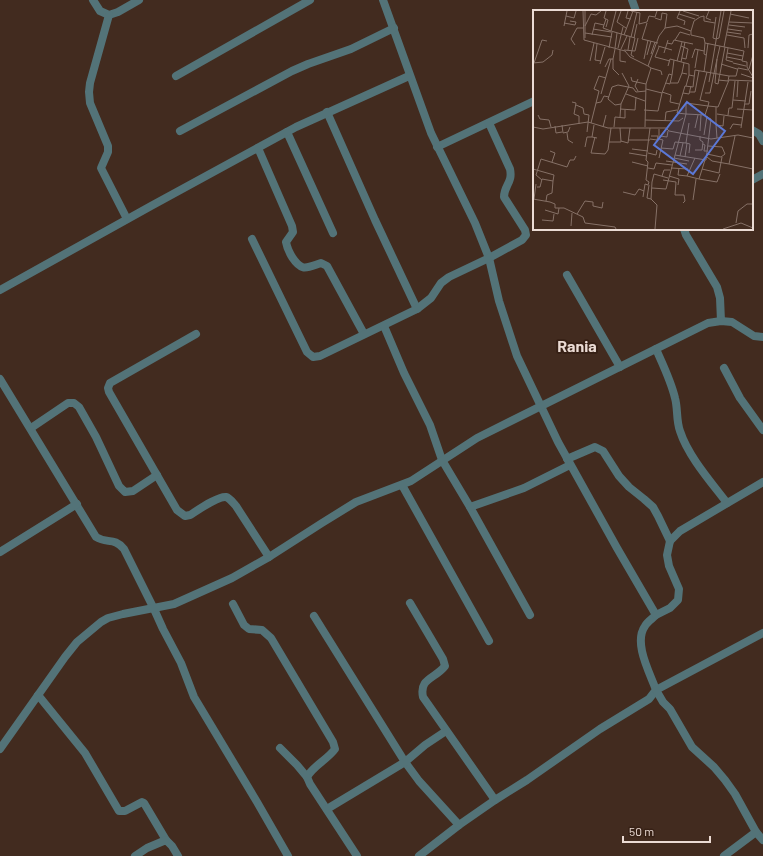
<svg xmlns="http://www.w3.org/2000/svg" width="763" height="856" font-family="Barlow,sans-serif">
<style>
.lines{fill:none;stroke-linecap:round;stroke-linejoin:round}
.minor{stroke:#537378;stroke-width:8}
.tertiary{stroke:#537378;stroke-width:8}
.labels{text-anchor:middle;stroke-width:4;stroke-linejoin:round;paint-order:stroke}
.district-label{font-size:16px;font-weight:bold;fill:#ebdbd4;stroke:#372116}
.inset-road{fill:none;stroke:#867167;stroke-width:1}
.view{fill:#5b78d7;fill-opacity:0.15;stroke:#5b78d7;stroke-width:2}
.inset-edge{fill:none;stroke:#ebdbd4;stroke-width:2}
</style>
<rect width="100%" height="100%" fill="#422b1f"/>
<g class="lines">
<g class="minor">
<path d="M93,0L100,11L109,15L118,12L139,0"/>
<path d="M383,0L431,133L475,223L489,258L499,301L517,356L558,442L617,548L656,615C652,619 647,622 645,626C633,643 650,673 656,690L649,699L600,729L527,780L495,800L459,825L419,856"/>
<path d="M632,0L636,11"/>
<path d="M109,15L90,83L89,92L90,103L108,146V152L101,168L127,219"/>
<path d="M176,76L310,0"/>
<path d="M327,112L375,220L417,309"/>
<path d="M752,130L759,134L763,141"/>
<path d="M180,131L292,71L308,64L351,49L394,28"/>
<path d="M287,132L333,233"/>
<path d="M437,147L534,101"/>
<path d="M258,148L292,226L293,232L286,242C287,248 289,252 292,257C302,272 306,268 321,263L327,266L364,334"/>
<path d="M752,180L763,174"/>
<path d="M684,229L686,235L717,287L720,298L721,321"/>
<path d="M252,239L307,352L313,357L320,356L417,309L431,298L441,283L449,277L489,258L522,240L526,235L525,230L504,197C504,185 513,183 510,169L489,123"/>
<path d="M567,275L620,367"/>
<path d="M0,290L151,206L296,127L409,76"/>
<path d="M384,326L404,373L430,425L442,460L470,507L530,615"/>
<path d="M196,334L110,383L108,388L109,392L177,510L185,516L190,515C198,510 218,496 226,497C230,498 233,503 236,506L269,557"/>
<path d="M656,349C663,365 671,381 675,398C678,409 676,420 680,431C688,456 711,482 727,503"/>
<path d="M724,368L740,398L763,430"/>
<path d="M0,379L96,537C107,544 114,537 124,549L154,609L163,629L181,663L194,697L257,802L288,856"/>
<path d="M31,428L68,403H74L79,407L96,437L119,486L125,492L133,491L157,475"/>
<path d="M567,459L595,447L603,451L619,476L629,487L644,499L653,507L658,516L670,541"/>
<path d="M402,485L489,641"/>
<path d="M470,507L524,488L570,465"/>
<path d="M0,552L77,504"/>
<path d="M410,603L443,659L445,666C435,679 419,678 423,697L495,800"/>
<path d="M233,604L244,625L249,629L262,630L271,638L333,742L335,749C327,760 314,765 307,777L310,784L357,856"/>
<path d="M656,615L670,608L678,600L679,589L669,566L667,555L670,541L680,531L763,482"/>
<path d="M314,616L405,762L419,781L459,825"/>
<path d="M38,695L85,753L119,811H125L142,802L144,803L166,840"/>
<path d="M280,748L297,765L307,777"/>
<path d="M327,809L405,762L425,745L446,731"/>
<path d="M756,832L763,840"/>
<path d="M135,856L147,848L166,840L172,846L178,856"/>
<path d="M724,856L756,832L735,794L725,780L714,767L692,747L670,709L663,702L656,690L763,633"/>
</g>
<path class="tertiary" d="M0,749L65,657L77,642L101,622L108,618L123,614L174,604L232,578L269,557L322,523L356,502L411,481L477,438L708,323L721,321L732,322L754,336L763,337"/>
</g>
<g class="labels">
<g class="district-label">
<text x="577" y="352">Rania</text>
</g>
</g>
<g transform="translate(533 10)">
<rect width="220" height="220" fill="#422b1f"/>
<path class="inset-road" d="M50,1L51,30L92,41L97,47L115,56M88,1L84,12L93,18M95,1L93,8L98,9M98,1L107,3L106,14L114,12L116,6L122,7L124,1M147,1L144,8L152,11L151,15M150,1L166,6M176,1L173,8L178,10M146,4L162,9M197,4L216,8M33,6L41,8L43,1M167,7L171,6V11L182,13M122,8L128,10L129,3L134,4L132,18L144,16L158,21V25L171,28L172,33L211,41L209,51L214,52V57L220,67M73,9L70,18L78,21L83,1M196,12L220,13M31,13L42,15L43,12L37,11M114,13L109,29L125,33M196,15L212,17M31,16L34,1M52,16L58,4L63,5L68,1M73,17L75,10L71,8L73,1M60,19L78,22M195,19L209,21M78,21L102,28M158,21L161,11L167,7M194,22L208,24M52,23L79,27M59,25L62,13L71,15M91,25L100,1M194,25L211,28L212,38M98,27L104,2M52,28V1M101,28L104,14M183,29L186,28L191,1M183,29L180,28L183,7M142,30L147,22L157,25M134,33L139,34L141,30L160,34M172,33L171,44L173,45M64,34L62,50L68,51M42,35L38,29L44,18H50M125,36L139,40M148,36L155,39L153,49L149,48M126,37L122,47L137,51M191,37L198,1M76,38L79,22M82,38L84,23M85,38L90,17M195,38L193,50L200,52M215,38L216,25L220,24M88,39L94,26M87,40V51L93,52M91,40L102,41L105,28M95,40L97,27M131,43L135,30M194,43L210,46M118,44L122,32M114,45L118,31M101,47L98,45L102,28M194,47L209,50M159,48L162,39L171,41M80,49V59L86,65M111,49L115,30M184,49L187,36M57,51L61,33M144,51L149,32M148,52L152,32M0,53L10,52L19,45L20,40M1,53L9,30L14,31M151,53L149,63L154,64M200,53L213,56M67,54L72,37M188,54L204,59M135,56L137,49L156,54V65M72,57L76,49H80L82,39M118,58L128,61L129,65M162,58L165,40M216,59L220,45M171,62L175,33M174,62L167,90L176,92L175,96L153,93V104L144,103L152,76L160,77L162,60L196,66L195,71L185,70M208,64L220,68M139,65L141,50M196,66H203L205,58L215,60M98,67L99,71L113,74M105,69L102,76L105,81M176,72L188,1M138,73H145L149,63M153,76L156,65L161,66M66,81L61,79L66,66L73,68M129,82L138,85L137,92L146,94M157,82H162L166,61M129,83L136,64L139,65L137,74L133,73M150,83L156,84L158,76M172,83H177L184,49L182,73L185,74L192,37M68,84L78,49M93,84L112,91M204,87L205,71M200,90L213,91M39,92L43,93L41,104L46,106V114M63,93L68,92L71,86L76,87M88,94L82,95L75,89L79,77L85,75L100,78L103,82L113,81M212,94H216L218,81M43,95L50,98L51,104L56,105L54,122M183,97V115L190,116L191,106M87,99L102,100L103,87M204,99L220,100M111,100L125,101L129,83L113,79M184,104L210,108M5,105L7,109L16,110L18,117M195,105L196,98H199L202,71M87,107L88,94L96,76L89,63M112,110L146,111L150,108M132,111L133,102L144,100M58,113L66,81M29,115L30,123L35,122L37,117M61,115L59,127L64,128M183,115L184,128M22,116L23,123L29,122M0,117L10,119L55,112L75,118H133L136,121L178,129L205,125L220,128M70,117L73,105M81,117L82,107L92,108V100M112,117L113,74L118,58L115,56L126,26L132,18M162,118L165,105M208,118L215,72M126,119V129L130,130L126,148M197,119L200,114L208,115M167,121L168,105M34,123L35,130L40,133M171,125L174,106M127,126L134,127L135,121M62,127L58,143L72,144L75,140L78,118M117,129L124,130L125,126H118M95,130H117M88,131L95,133L97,118M76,132H88L87,118M153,133L156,113M170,134L172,135L171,141H175M52,137L54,127H59M128,138L140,139M99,139L115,141M140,139L142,132L153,133L157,134L156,143M162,140H169L170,132L167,130V126M17,141L22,143L19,152M96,143L114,146M115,143L123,145L124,140M174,144L188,147L192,144L189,137L175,136M142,145L173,150L178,109L174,107M147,146L150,133M152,147L154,133M174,147L179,151L196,154L202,126M141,148L156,151M133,151L154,154M99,152L115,156M196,154L220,159M115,158L121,159L123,153L139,155M138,158L155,159M146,158L145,165L154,166L162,148M0,159L21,165L20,171L9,169L7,177H4M169,159L186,163L189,147M129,166L131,160H137M136,166L146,169L145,175M154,166L166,169L172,150M166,169L184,172L187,164M9,170L3,165L8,149L34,157L37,150H41L43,146M130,170L143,172L142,185H151L152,191L150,193M119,172L118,189L124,195L122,219M119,172L121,164L135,168M116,175L114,188L118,189M119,178L133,179L153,104L172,105L175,96L185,97L196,70L220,71M90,182L102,185L106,179L111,181M110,187L112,174L115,175L116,172L113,170L115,152L113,150L117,118M0,189L17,192L22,194V198H31L50,207L52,213L82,217L83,219M1,189L3,174M160,190L163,169M13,191L14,185L19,183L20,171M12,200L25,204L26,198M44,204L52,191L60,192V196L69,198L70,192M9,210L20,211L21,204M203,213L205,201L214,194H220M38,216L39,203M190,219L208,213L220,218"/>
<path class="view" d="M154,92L192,121L160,164L121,135Z"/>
<rect width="220" height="220" class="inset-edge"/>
</g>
<path d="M623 836v6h87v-6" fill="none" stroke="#ebdbd4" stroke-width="2"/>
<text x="629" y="836" font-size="12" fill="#ebdbd4" stroke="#372116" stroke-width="3" paint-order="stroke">50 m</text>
</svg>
